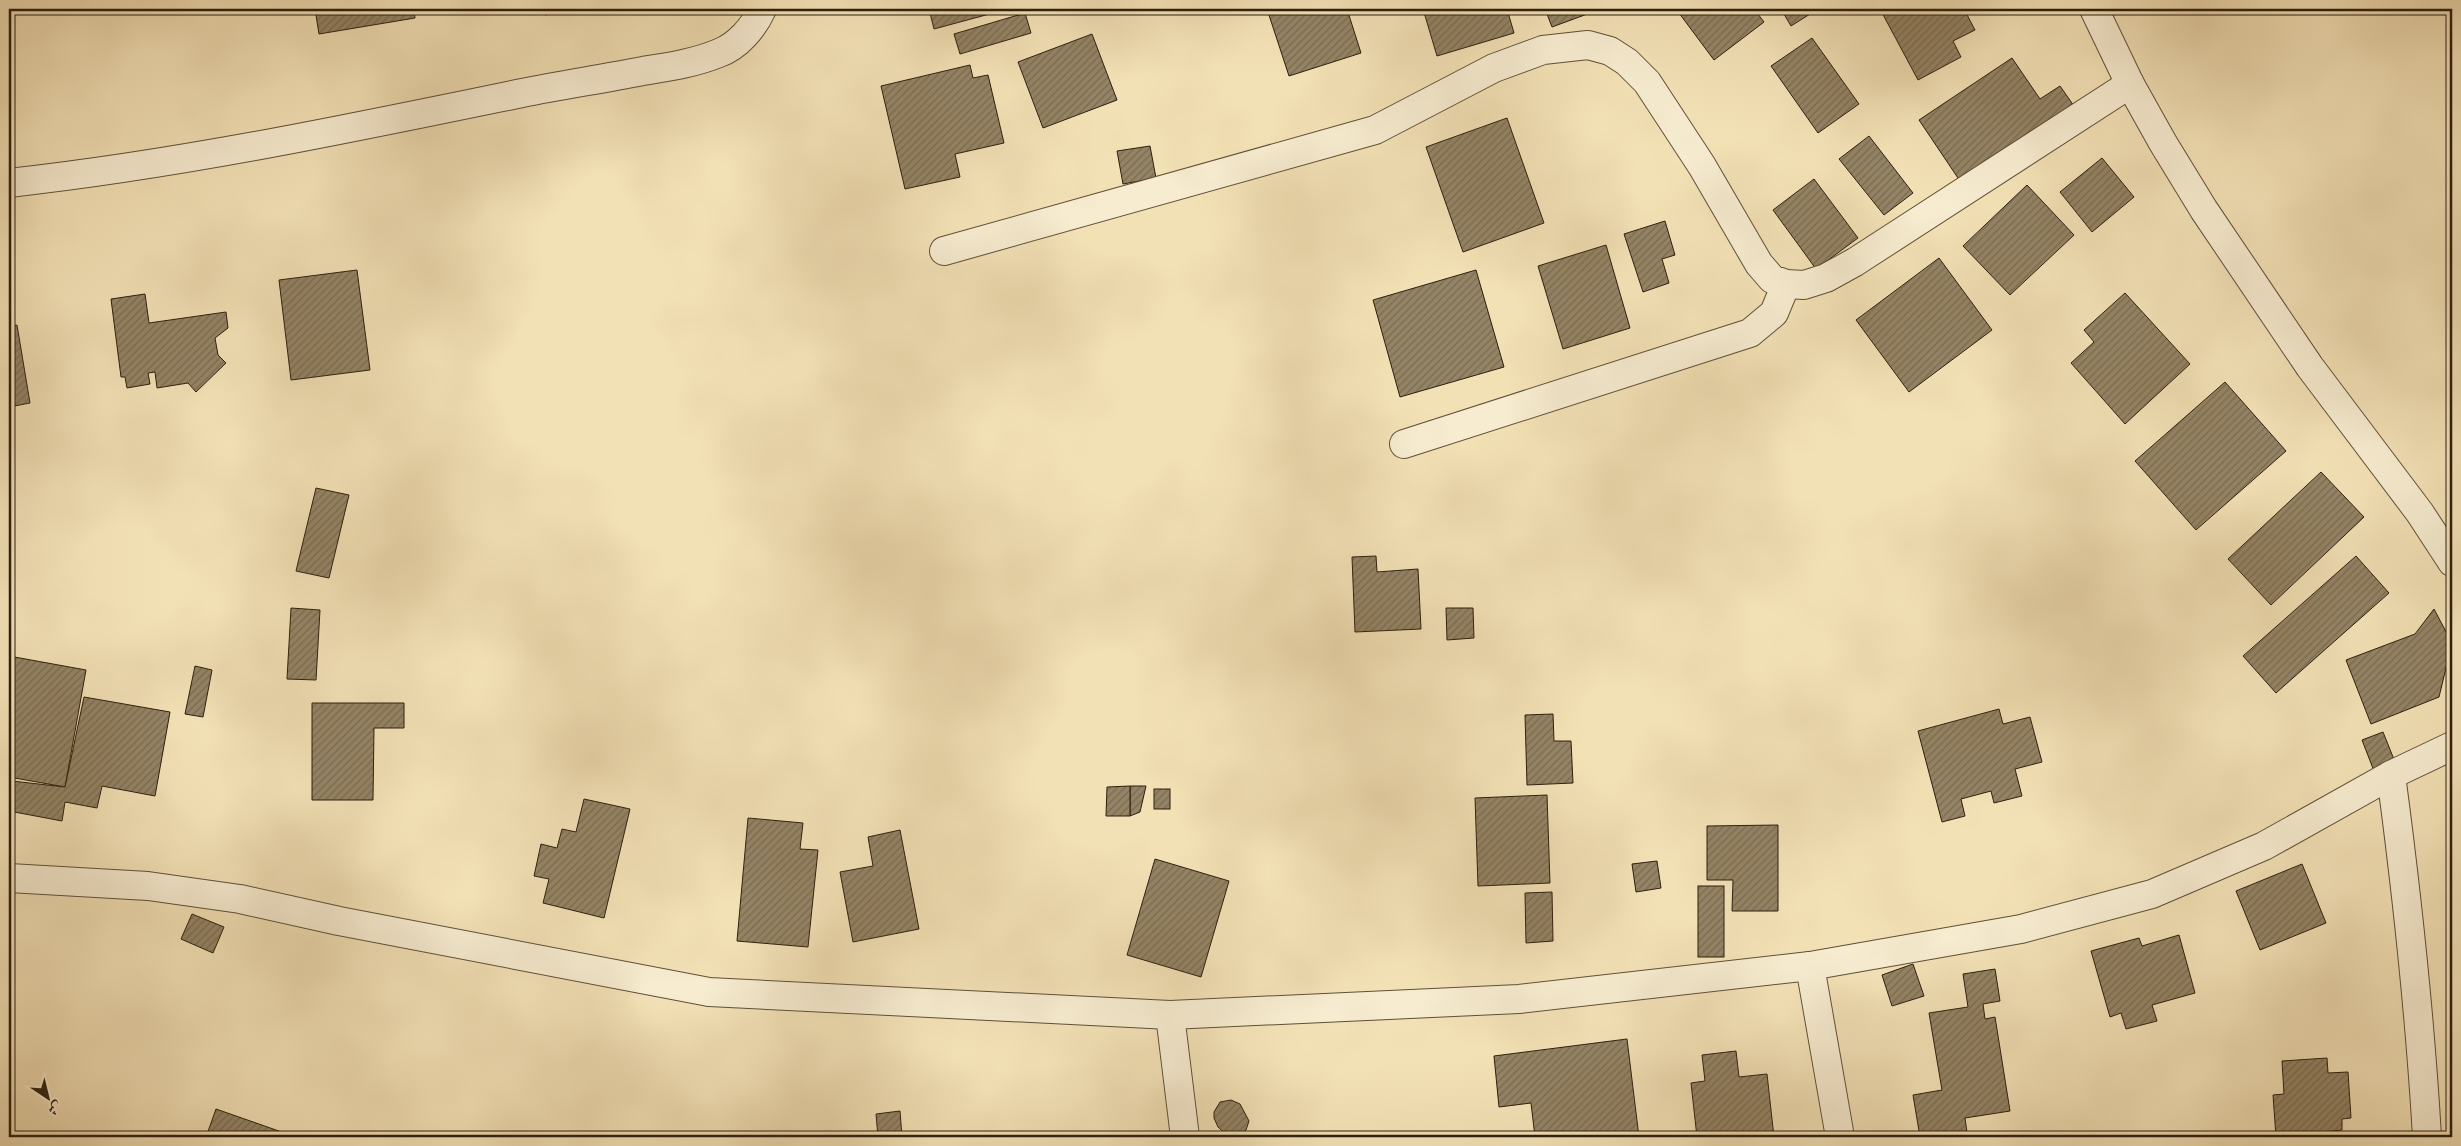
<svg xmlns="http://www.w3.org/2000/svg" width="2461" height="1146" font-family="'Sorts Mill Goudy',Amiri,serif">
<style>
.building{fill:url(#building-hatch);stroke:#2d1f0e}
.lines{fill:none;stroke-linecap:round;stroke-linejoin:round}
.street-casing{stroke:#5e5038;stroke-width:30}
.street{stroke:#f7ecd0;stroke-width:28}
</style>
<defs>
<pattern id="building-hatch" width="6" height="6" patternUnits="userSpaceOnUse" patternTransform="scale(1.25)"><rect width="6" height="6" fill="#948465"/><path d="M-1 1l2-2M0 6l6-6M5 7l2-2" fill="none" stroke="#796b52"/></pattern>
</defs>
<rect width="100%" height="100%" fill="#f3e1b6"/>
<filter id="stains"><feTurbulence type="fractalNoise" baseFrequency=".004" numOctaves="4"/><feColorMatrix values="0 0 0 0 .2 0 0 0 0 .09 0 0 0 0 .02 0 0 0 .5 -.17"/></filter>
<radialGradient id="worn" r=".72"><stop offset=".6" stop-color="#630" stop-opacity="0"/><stop offset="1" stop-color="#630" stop-opacity=".3"/></radialGradient>
<g class="building">
<path d="M315,9H414L415,18L319,34Z"/>
<path d="M544,9H578L545,15Z"/>
<path d="M929,9H1008L934,29Z"/>
<path d="M1267,9H1347L1361,53L1289,76Z"/>
<path d="M1423,9H1507L1514,33L1437,56Z"/>
<path d="M1545,9H1601L1552,27Z"/>
<path d="M1676,9H1754L1764,22L1714,60Z"/>
<path d="M1781,9H1818L1791,26Z"/>
<path d="M1880,9H1964L1975,30L1953,41L1961,57L1918,80Z"/>
<path d="M1025,13L1031,33L960,54L954,34Z"/>
<path d="M1092,34L1117,100L1043,128L1018,62Z"/>
<path d="M1812,38L1859,104L1818,133L1771,66Z"/>
<path d="M2012,58L2040,99L2060,86L2074,106L1960,181L1919,120Z"/>
<path d="M970,65L973,78L988,75L1004,143L955,154L960,177L905,189L881,86Z"/>
<path d="M1507,118L1544,223L1463,252L1426,147Z"/>
<path d="M1869,136L1913,193L1884,215L1839,159Z"/>
<path d="M1150,146L1156,178L1123,184L1117,151Z"/>
<path d="M2102,158L2134,197L2092,232L2060,192Z"/>
<path d="M1814,179L1858,238L1816,269L1773,210Z"/>
<path d="M2027,185L2074,235L2010,295L1963,246Z"/>
<path d="M1665,221L1675,255L1662,259L1669,283L1643,292L1624,234Z"/>
<path d="M1606,245L1630,328L1563,349L1538,266Z"/>
<path d="M1939,258L1992,330L1909,392L1856,320Z"/>
<path d="M357,270L370,370L291,380L279,280Z"/>
<path d="M1476,270L1504,367L1400,397L1373,300Z"/>
<path d="M2125,293L2190,364L2125,424L2071,363L2094,342L2084,330Z"/>
<path d="M145,294L149,323L226,312L228,328L215,338L218,355L226,363L196,392L188,383L157,388L155,372L148,373L150,384L127,388L125,377H121L111,299Z"/>
<path d="M17,325L30,403L9,407V327Z"/>
<path d="M2225,382L2286,451L2196,530L2135,461Z"/>
<path d="M2321,472L2364,517L2271,605L2228,559Z"/>
<path d="M316,488L349,495L329,578L296,571Z"/>
<path d="M1376,556L1377,572L1418,569L1421,629L1355,632L1352,557Z"/>
<path d="M2356,556L2389,593L2276,693L2243,656Z"/>
<path d="M291,608L320,610L316,680L287,679Z"/>
<path d="M1446,608H1473L1474,638L1447,640Z"/>
<path d="M2434,609L2452,643L2439,697L2371,724L2346,660L2415,634Z"/>
<path d="M9,656L86,670L65,787L9,777Z"/>
<path d="M195,666L212,670L203,717L185,714Z"/>
<path d="M84,697L170,712L155,796L102,786L97,808L65,802L62,821L9,811L12,781L65,787Z"/>
<path d="M312,703H404V728H374L373,800H312Z"/>
<path d="M1999,709L2003,724L2030,717L2042,762L2015,769L2022,796L1994,803L1991,791L1961,799L1965,816L1942,822L1918,731Z"/>
<path d="M1553,714L1554,741H1571L1573,783L1527,785L1525,715Z"/>
<path d="M2383,732L2395,762L2374,771L2362,740Z"/>
<path d="M1130,786H1146L1140,812L1130,816Z"/>
<path d="M1130,786V816H1106L1107,787Z"/>
<rect x="1154" y="789" width="16" height="20"/>
<path d="M1547,795L1550,883L1478,886L1475,798Z"/>
<path d="M584,799L630,809L604,918L543,903L549,879L534,876L541,844L557,848L562,829L576,832Z"/>
<path d="M748,818L803,823L800,849L818,850L808,947L737,941Z"/>
<path d="M1778,825V911H1732L1733,880H1707V826Z"/>
<path d="M900,830L919,929L853,942L840,872L873,866L868,837Z"/>
<path d="M1155,859L1229,881L1201,977L1127,955Z"/>
<path d="M1657,861L1661,888L1636,892L1632,864Z"/>
<path d="M2302,864L2326,923L2260,950L2236,891Z"/>
<rect x="1698" y="886" width="26" height="71"/>
<path d="M1552,892L1553,941L1526,943L1525,893Z"/>
<path d="M192,914L224,927L213,953L181,939Z"/>
<path d="M2179,935L2195,993L2152,1005L2157,1021L2126,1029L2121,1013L2110,1017L2091,951L2139,938L2142,946Z"/>
<path d="M1913,964L1924,996L1892,1006L1882,975Z"/>
<path d="M1995,969L2000,1001L1983,1004L1985,1019L1995,1017L2010,1111L1965,1118L1967,1133L1939,1137H1920L1913,1095L1942,1090L1929,1013L1968,1007L1963,974Z"/>
<path d="M1627,1039L1639,1137H1535L1531,1103L1499,1107L1494,1056Z"/>
<path d="M1736,1051L1739,1077L1767,1074L1774,1137H1697L1691,1083L1705,1081L1702,1055Z"/>
<path d="M2327,1058L2328,1073L2348,1072L2351,1118L2342,1119V1130L2331,1131L2332,1137H2276L2273,1095L2284,1094L2282,1061Z"/>
<path d="M1231,1100L1240,1104L1249,1121L1246,1130L1237,1136H1228L1218,1127L1214,1118V1112L1220,1102Z"/>
<path d="M216,1109L296,1137H206Z"/>
<path d="M900,1111L902,1137H878L876,1114Z"/>
</g>
<g class="lines">
<defs>
<g id="street">
<path d="M2094,9L2130,84L2163,143L2204,210L2310,367L2420,513L2452,562"/>
<path d="M9,183C181,164 352,128 522,93C562,85 602,79 643,71C668,67 695,63 719,53C738,46 754,27 762,9"/>
<path d="M944,251L1375,130L1494,68L1543,50L1588,45L1610,51L1627,62L1647,82L1702,166L1759,264L1772,279L1786,284L1804,285L1826,278L1855,262L2130,84"/>
<path d="M1404,444L1750,333L1774,313L1786,284"/>
<path d="M2391,775C2407,895 2420,1016 2427,1137"/>
<path d="M9,878L148,886L240,899L339,921L709,992L1170,1015L1519,999L1810,966L2021,929L2152,894L2264,846L2391,775L2452,746"/>
<path d="M1810,966L1840,1137"/>
<path d="M1170,1015L1185,1137"/>
</g>
</defs>
<use href="#street" class="street-casing"/>
<use href="#street" class="street"/>
</g>
<rect width="2461" height="1146" fill="none" stroke="#f3e1b6" stroke-width="30"/>
<rect x="10" y="10" width="2441" height="1126" fill="none" stroke="#2d1f0e" stroke-width="2.5"/>
<rect x="15" y="15" width="2431" height="1116" fill="none" stroke="#2d1f0e"/>
<g transform="translate(48 1098) rotate(145)" stroke="#f7ecd0" stroke-width="4" paint-order="stroke">
<path d="M0-4L9 19L0 12L-9 19Z" fill="#2d1f0e"/>
<text y="-8" font-size="14" font-weight="bold" text-anchor="middle" fill="#2d1f0e">ش</text>
</g>
<rect width="100%" height="100%" filter="url(#stains)"/>
<rect width="100%" height="100%" fill="url(#worn)"/>
</svg>
